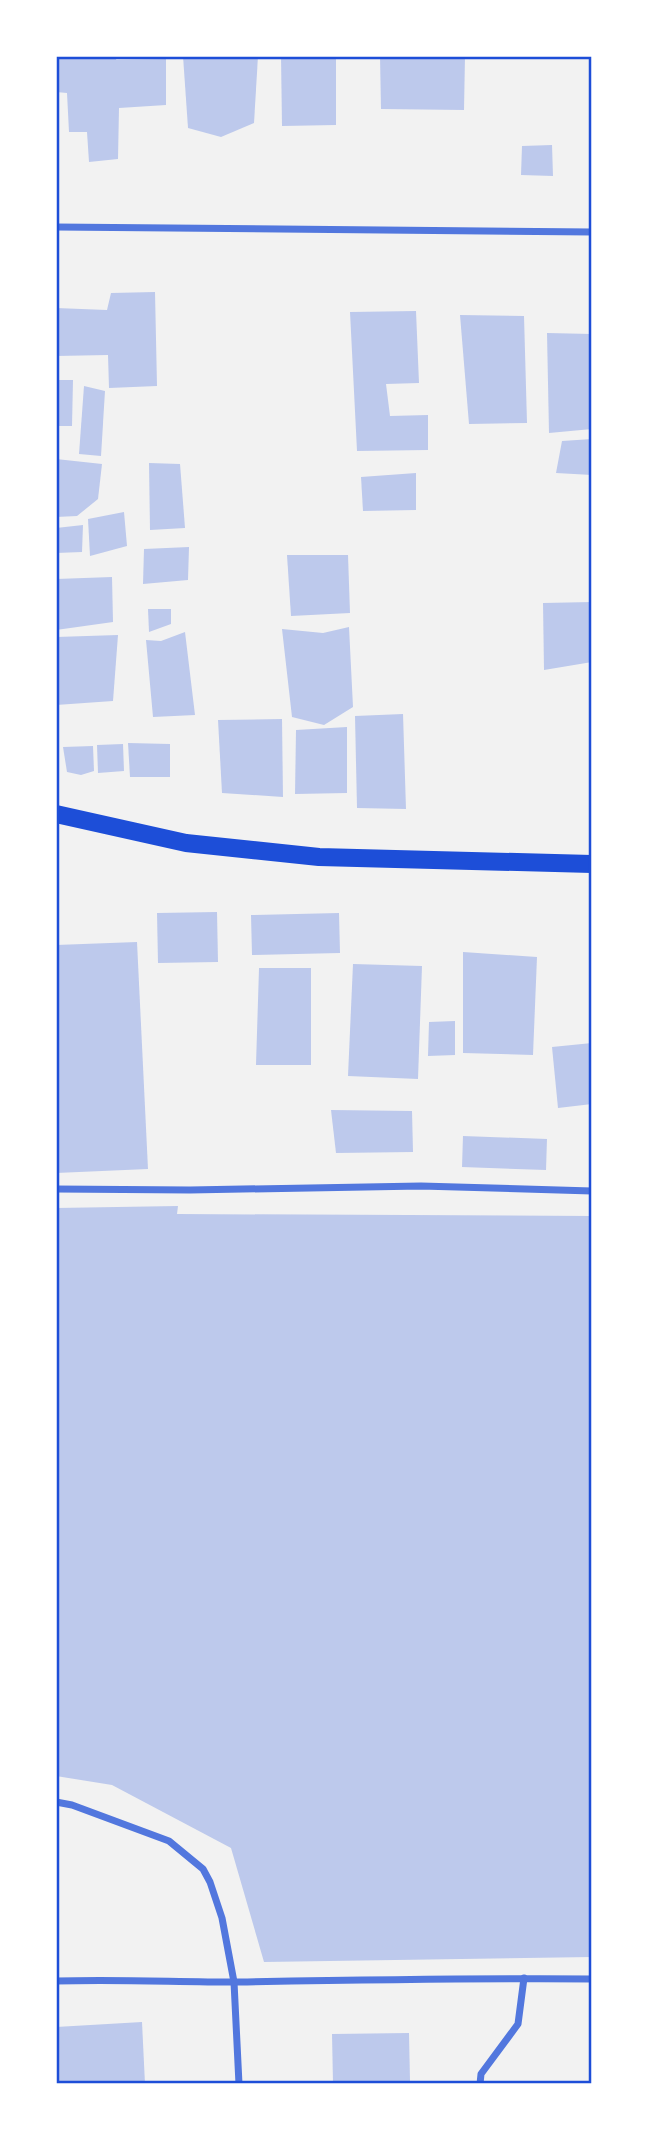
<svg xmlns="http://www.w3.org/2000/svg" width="648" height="2140" font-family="Poppins,sans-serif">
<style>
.building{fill:#bdc9ec}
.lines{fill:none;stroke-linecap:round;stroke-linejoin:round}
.minor{stroke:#5277de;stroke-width:7}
.primary{stroke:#1d4ed8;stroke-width:18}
.neatline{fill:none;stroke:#1d4ed8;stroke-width:2.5}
</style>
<rect width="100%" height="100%" fill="#f2f2f2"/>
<g class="building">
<path d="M56,56H117L116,60L166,59V105L119,108L118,159L89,162L87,132H69L67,93L56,92Z"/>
<path d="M183,56H258L254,123L221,137L188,128Z"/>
<path d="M281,56H336V125L282,126Z"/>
<path d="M380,56H465L464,110L381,109Z"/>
<path d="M552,145L553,176L521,175L522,146Z"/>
<path d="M155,292L157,386L109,388L108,355L56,356V308L107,310L111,293Z"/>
<path d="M416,311L419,383L386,384L390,416L428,415V450L357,451L350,312Z"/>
<path d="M460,315L524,316L527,423L469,424Z"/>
<path d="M547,333L592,334V429L549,433Z"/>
<path d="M56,380H73L72,426H56Z"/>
<path d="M84,386L105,391L101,456L79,454Z"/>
<path d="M592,439V475L556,473L562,441Z"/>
<path d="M56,459L102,464L98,499L77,516L56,517Z"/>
<path d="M149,463L180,464L185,528L150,530Z"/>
<path d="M416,473V510L363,511L361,477Z"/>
<path d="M124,512L127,546L90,556L88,519Z"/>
<path d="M83,525L82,552L56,553V528Z"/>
<path d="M189,547L188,580L143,584L144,549Z"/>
<path d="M287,555H348L350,613L291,616Z"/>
<path d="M112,577L113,622L56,630V579Z"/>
<path d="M592,602V662L544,670L543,603Z"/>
<path d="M148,609H171V624L149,632Z"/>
<path d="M349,627L353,707L324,725L292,717L282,629L323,633Z"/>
<path d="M185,632L195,715L153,717L146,640L161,641Z"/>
<path d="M118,635L113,701L56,705V637Z"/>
<path d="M403,714L406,809L357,808L355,716Z"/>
<path d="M282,719L283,797L222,793L218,720Z"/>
<path d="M347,727V793L295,794L296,730Z"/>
<path d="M128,743L170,744V777H130Z"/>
<path d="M123,744L124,771L98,773L97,745Z"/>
<path d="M93,746L94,771L81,775L67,772L63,747Z"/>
<path d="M217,912L218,962L158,963L157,913Z"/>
<path d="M339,913L340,953L252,955L251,915Z"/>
<path d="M137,942L148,1169L56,1173V945Z"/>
<path d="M463,952L537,957L533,1055L463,1053Z"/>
<path d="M353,964L422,966L418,1079L348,1076Z"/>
<path d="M259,968H311V1065H256Z"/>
<path d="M455,1021V1055L428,1056L429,1022Z"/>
<path d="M592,1043V1104L558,1108L552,1047Z"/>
<path d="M331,1110L412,1111L413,1152L336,1153Z"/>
<path d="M463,1136L547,1139L546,1170L462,1167Z"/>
<path d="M178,1206L177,1214L592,1216V1957L264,1962L231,1848L112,1785L56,1776V1208Z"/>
<path d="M142,2022L145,2084H56V2027Z"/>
<path d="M409,2033L410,2081L333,2083L332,2034Z"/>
</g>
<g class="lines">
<g class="minor">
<path d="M56,227L592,232"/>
<path d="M56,1189L190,1190L421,1186L592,1191"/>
<path d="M56,1802L72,1805L169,1841L203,1869L210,1882L222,1918L234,1982L239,2084"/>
<path d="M56,1981C116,1979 176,1982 236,1982C355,1980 473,1978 592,1979"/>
<path d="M480,2084L481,2074L518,2024L524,1978"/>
</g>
<path class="primary" d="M56,814L186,843L319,857L592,864"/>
</g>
<rect width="648" height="2140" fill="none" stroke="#ffffff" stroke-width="116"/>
<rect x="58" y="58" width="532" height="2024" class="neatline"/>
</svg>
